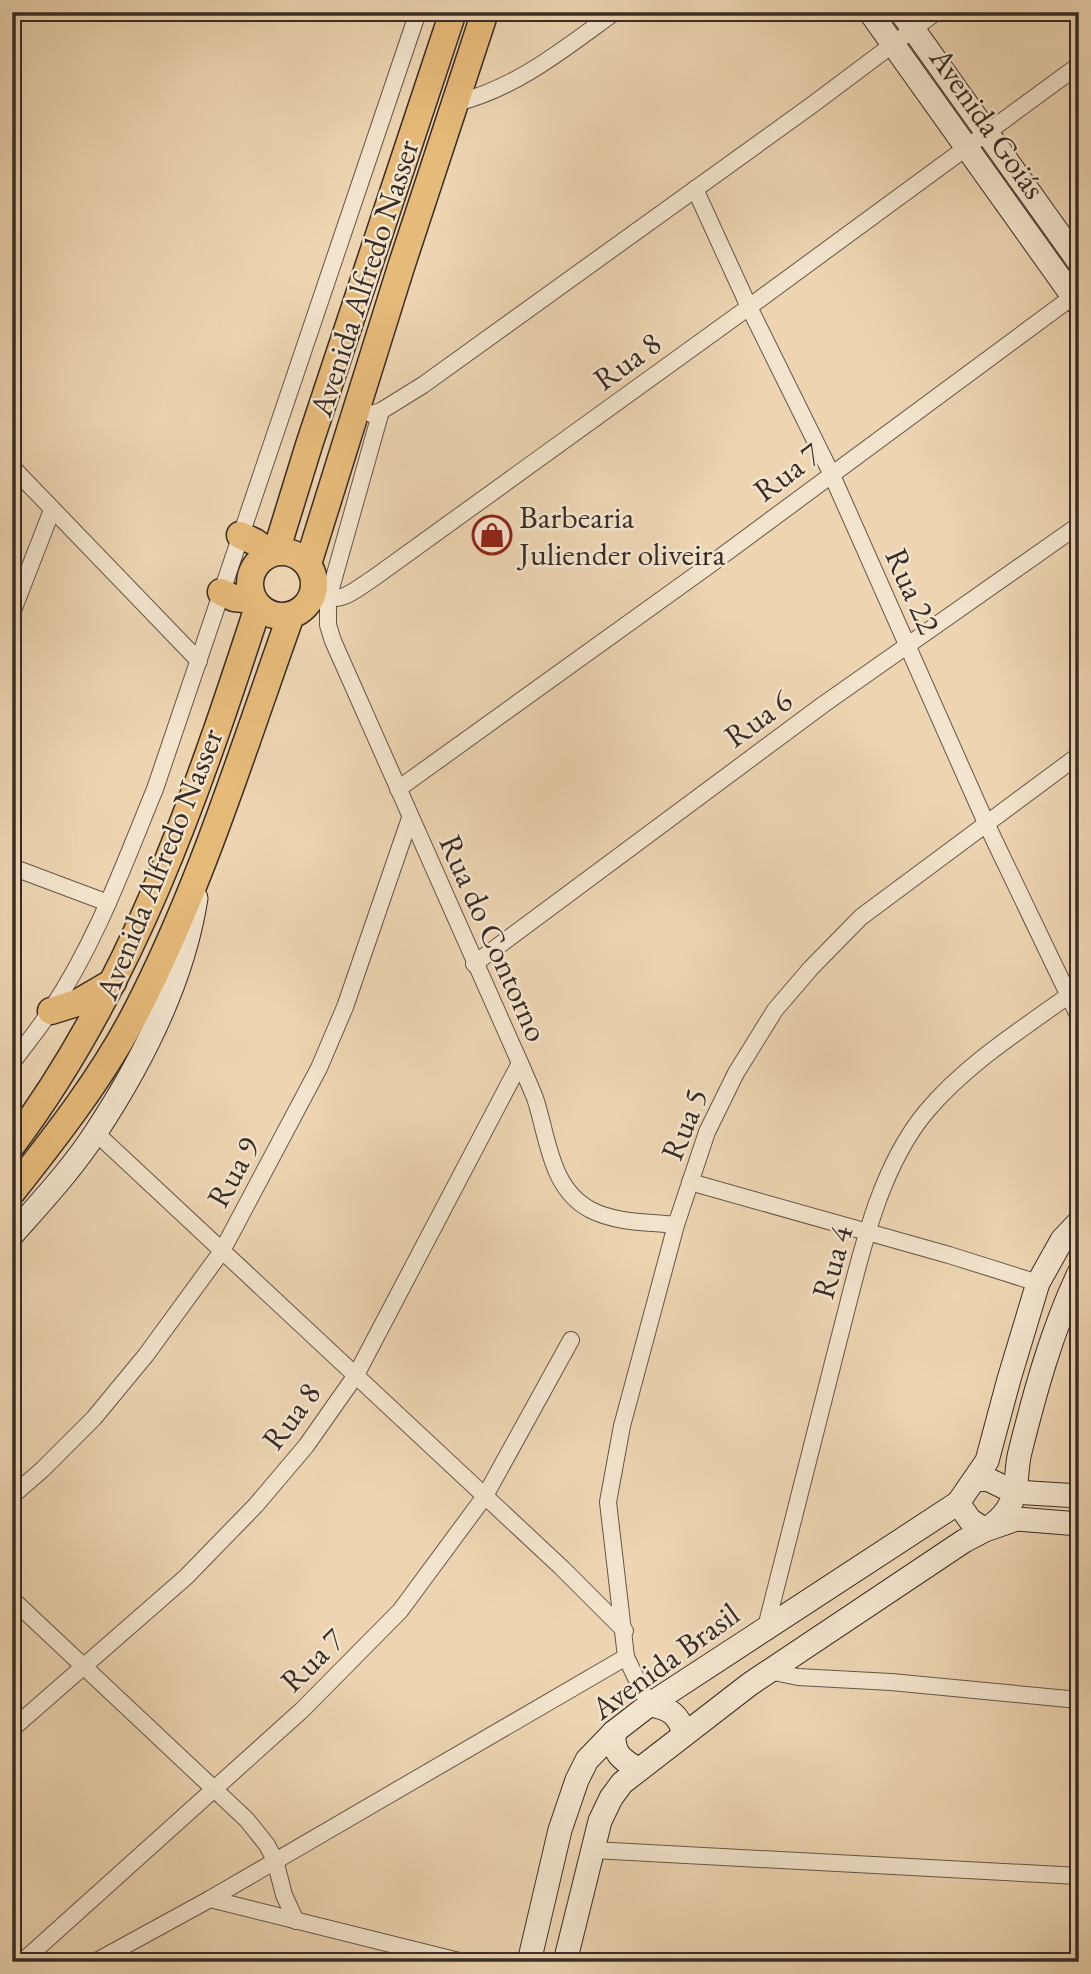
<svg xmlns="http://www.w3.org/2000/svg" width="1091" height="1974" font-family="'EB Garamond',serif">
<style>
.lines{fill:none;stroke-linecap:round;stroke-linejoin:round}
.street-casing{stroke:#65564a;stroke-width:18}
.secondary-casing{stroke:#382c27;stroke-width:25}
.primary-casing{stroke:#382c27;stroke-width:29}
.street{stroke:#f3e4cd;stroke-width:16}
.secondary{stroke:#f3e4cd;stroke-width:23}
.primary{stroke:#e6ba79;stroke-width:26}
.labels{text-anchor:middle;stroke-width:5;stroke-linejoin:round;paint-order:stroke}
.street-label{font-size:32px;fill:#382c27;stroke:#f3e4cd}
.poi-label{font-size:32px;fill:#382c27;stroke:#f3e4cd;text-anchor:start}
</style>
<rect width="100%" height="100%" fill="#edd5b2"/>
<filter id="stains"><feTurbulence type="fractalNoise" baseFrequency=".00286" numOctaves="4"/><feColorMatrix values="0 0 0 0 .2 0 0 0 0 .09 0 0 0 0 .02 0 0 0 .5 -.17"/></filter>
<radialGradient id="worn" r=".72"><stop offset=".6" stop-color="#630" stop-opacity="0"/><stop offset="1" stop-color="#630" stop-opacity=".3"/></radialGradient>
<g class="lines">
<defs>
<g id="street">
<path d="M456,103C517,88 565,48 615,12"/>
<path d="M695,189L749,307L831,473L986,823L1079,1017"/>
<path d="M381,411L328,599V625L333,641L520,1063C525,1074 530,1086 535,1098C548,1137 550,1189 591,1210C616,1223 649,1222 676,1225"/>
<path d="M371,414L381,411L423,385L812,105L936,12"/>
<path d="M12,467L199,661"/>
<path d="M313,595C344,604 350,593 375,577L749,307L1079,65"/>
<path d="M12,613L52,510"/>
<path d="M398,789L711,564L1079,292"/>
<path d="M12,867L108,903"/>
<path d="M474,964L824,704L1079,525"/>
<path d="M12,1063C25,1045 39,1029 50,1011C96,943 124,864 155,789L418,12"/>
<path d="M96,1133L562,1568L625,1631"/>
<path d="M690,1182L949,1255L1038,1283"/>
<path d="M12,1496L43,1469L94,1418L146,1355L222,1251L319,1068L345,1007L410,818"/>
<path d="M12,1599L247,1820L267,1845L275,1860L284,1895L296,1921"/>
<path d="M766,1627C790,1531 814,1435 839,1339C859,1264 876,1172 926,1112C968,1062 1027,1026 1079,988"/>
<path d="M769,1671L798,1677L891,1682L1079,1700"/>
<path d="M649,1705L626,1657L608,1502L622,1426L676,1225L707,1132L736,1073L775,1010L811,968L861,917L1079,755"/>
<path d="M12,1729L186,1577L256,1505L306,1446L356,1375L520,1063"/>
<path d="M593,1850L1079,1876"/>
<path d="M210,1899L463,1962"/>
<path d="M22,1962L302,1710L400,1611L485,1496L571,1340"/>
<path d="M95,1962L210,1899L626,1657"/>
</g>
<g id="secondary">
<path d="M870,12L1079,305"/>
<path d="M901,12L1079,262"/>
<path d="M12,1235C41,1202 72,1169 96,1132C142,1062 183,982 196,898"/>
<path d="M976,1480L987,1479L1014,1492L1079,1496"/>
<path d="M958,1503L970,1520L985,1530L1017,1519L1079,1524"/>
<path d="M649,1705C669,1708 679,1714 684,1734"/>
<path d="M614,1732C613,1753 620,1759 638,1769"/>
<path d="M529,1962L560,1830L577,1780L587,1760L614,1732L649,1705L958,1503L987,1461L1009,1379L1038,1283L1062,1240L1079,1222"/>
<path d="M565,1962L600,1821L611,1798L622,1783L750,1684L964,1541C980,1533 997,1525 1007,1510C1019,1493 1015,1471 1020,1452C1035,1392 1052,1330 1079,1273"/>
</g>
<g id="primary">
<path d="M240,535L255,542L270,553"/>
<circle cx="282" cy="584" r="32"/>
<path d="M276,552L309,445L453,12"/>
<path d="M308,564L401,267L485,12"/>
<path d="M221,592L234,598L253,600"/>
<path d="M51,1011L77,1003L113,982"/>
<path d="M12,1145C132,985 197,794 258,607"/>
<path d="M12,1192C57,1135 103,1076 136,1012C201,886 243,749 291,615"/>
</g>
</defs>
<use href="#street" class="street-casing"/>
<use href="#secondary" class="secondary-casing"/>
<use href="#primary" class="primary-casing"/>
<use href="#street" class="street"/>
<use href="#secondary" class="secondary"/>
<use href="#primary" class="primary"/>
</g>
<defs>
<symbol id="shop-ring" viewBox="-11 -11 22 22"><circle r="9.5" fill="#f3e4cd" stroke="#8f2418" stroke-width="1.5"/><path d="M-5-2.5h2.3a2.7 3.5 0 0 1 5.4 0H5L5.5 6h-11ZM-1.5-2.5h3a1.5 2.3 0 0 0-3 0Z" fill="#8f2418"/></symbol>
</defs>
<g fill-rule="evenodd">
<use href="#shop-ring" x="470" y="513" width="44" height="44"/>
</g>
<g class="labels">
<g class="street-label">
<text transform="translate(988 123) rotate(55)" y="11">Avenida Goiás</text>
<text transform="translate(364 278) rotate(-72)" y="11">Avenida Alfredo Nasser</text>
<text transform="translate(627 361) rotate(-36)" y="11">Rua 8</text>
<text transform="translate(787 472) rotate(-37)" y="11">Rua 7</text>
<text transform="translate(913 591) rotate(66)" y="11">Rua 22</text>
<text transform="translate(758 718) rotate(-36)" y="11">Rua 6</text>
<text transform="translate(159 864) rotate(-68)" y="11">Avenida Alfredo Nasser</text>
<text transform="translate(494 938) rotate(66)" y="11">Rua do Contorno</text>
<text transform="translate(684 1124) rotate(-68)" y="11">Rua 5</text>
<text transform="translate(233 1172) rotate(-61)" y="11">Rua 9</text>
<text transform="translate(832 1262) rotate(-74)" y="11">Rua 4</text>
<text transform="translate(291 1416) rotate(-53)" y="11">Rua 8</text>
<text transform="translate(312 1660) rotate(-45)" y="11">Rua 7</text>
<text transform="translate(665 1661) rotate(-36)" y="11">Avenida Brasil</text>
</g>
<g class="poi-label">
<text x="519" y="528">Barbearia<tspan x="519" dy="37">Juliender oliveira</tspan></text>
</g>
</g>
<rect width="1091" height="1974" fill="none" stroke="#edd5b2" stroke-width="42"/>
<rect x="14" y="14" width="1063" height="1946" fill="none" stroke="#382c27" stroke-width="3.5"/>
<rect x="21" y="21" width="1049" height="1932" fill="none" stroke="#382c27" stroke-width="2"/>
<rect width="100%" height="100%" filter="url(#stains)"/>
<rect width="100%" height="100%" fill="url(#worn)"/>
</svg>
